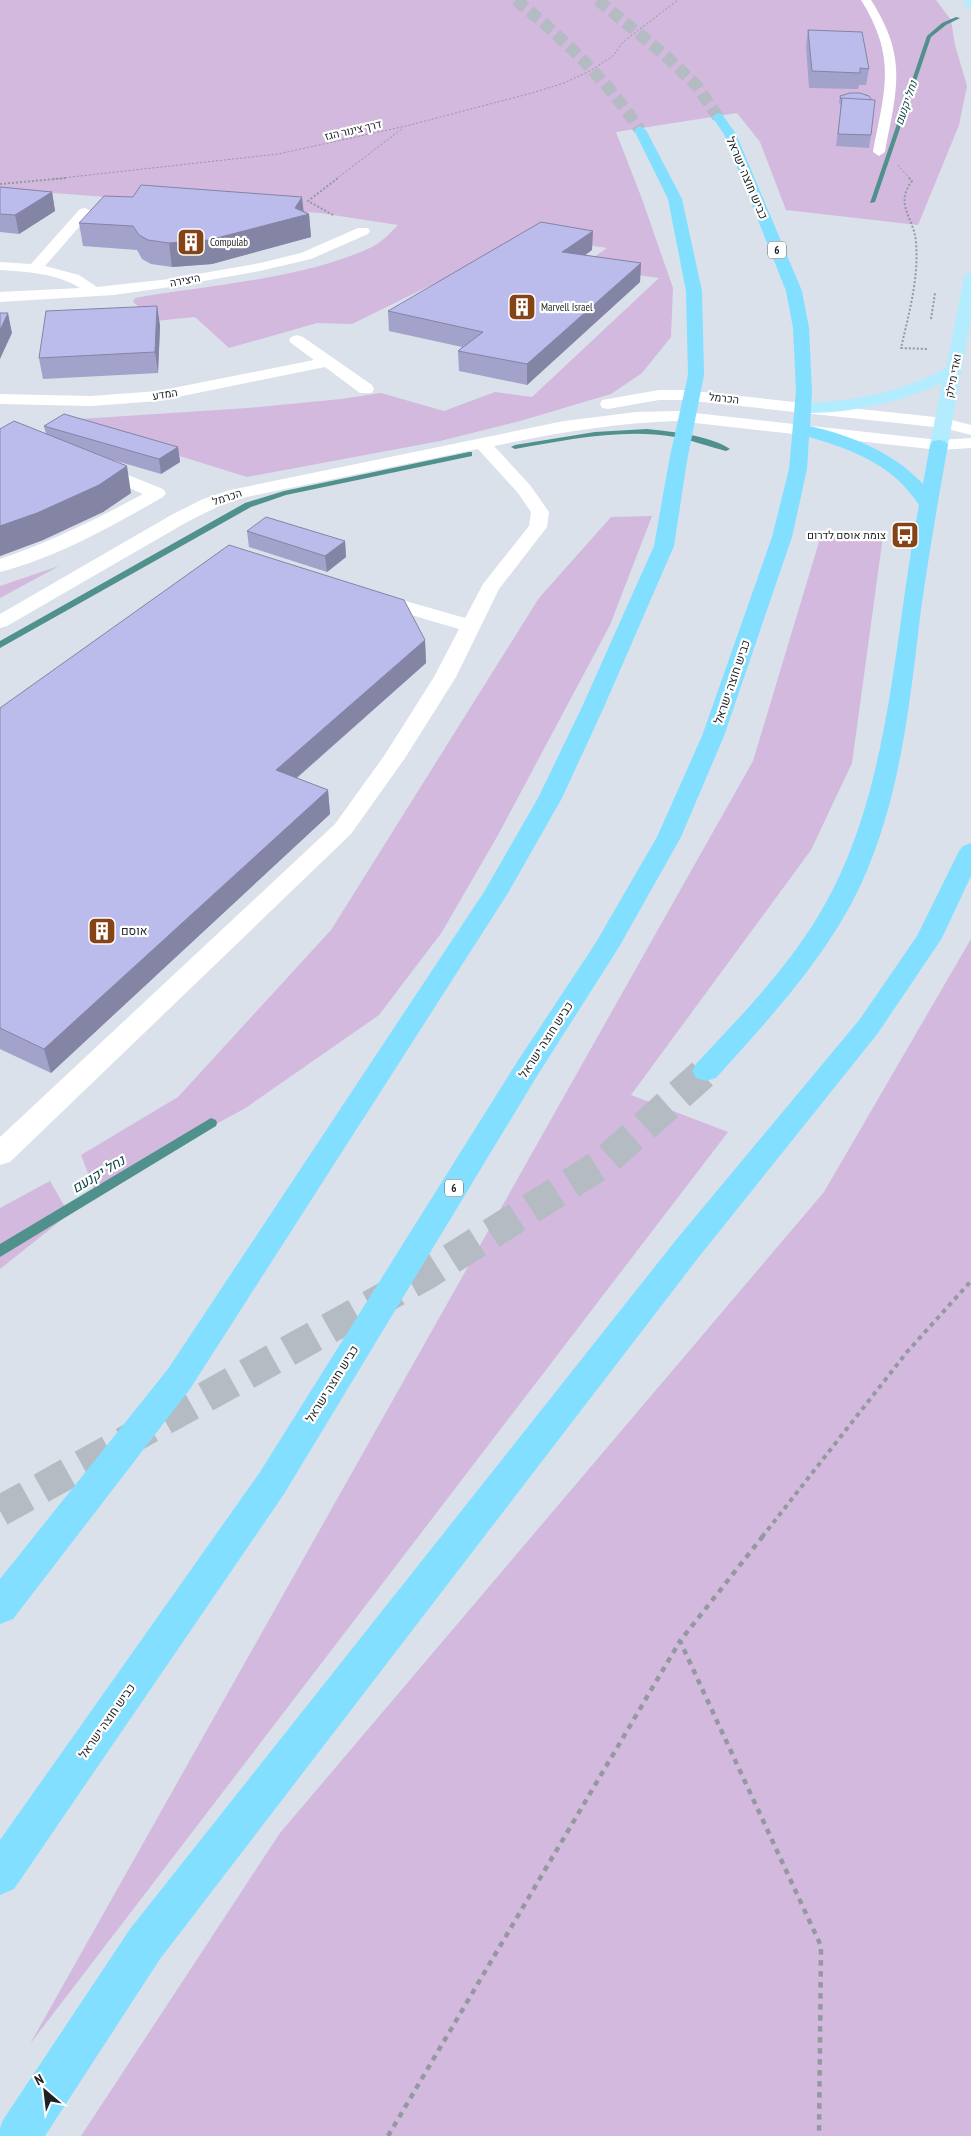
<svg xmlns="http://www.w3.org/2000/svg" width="971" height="2136" font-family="'PT Sans Narrow',Heebo,sans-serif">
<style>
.green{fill:#d2b9dd}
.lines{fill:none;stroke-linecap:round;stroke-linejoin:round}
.stream{fill:#50918d;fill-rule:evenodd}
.highway-tunnel-far1{stroke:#b5bbc3;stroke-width:12;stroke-dasharray:12 5.5;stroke-linecap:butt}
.highway-tunnel{stroke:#b5bbc3;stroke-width:31;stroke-dasharray:31 16;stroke-linecap:butt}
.path-far3{stroke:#9499a0;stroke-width:1;stroke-dasharray:2 2;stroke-linecap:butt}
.path-far2{stroke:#9499a0;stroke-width:2;stroke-dasharray:2 2;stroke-linecap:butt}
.path-far1{stroke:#9499a0;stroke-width:4;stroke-dasharray:4.5 4.5;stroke-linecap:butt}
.path{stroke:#9499a0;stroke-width:4.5;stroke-dasharray:5.5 5.5;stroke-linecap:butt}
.minor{fill:#fff;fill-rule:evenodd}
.major{fill:#b4ecff;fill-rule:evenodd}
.highway{fill:#82dfff;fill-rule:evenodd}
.wall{fill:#a2a2cb}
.shaded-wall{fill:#8484a5}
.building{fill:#bcbcec;stroke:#8484a5}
.labels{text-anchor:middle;stroke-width:4.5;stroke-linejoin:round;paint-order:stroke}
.far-water-label{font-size:11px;font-style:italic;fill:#0b4845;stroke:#fff}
.far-street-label{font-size:11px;fill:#1f2225;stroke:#fff}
.far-poi-label{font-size:11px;fill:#1f2225;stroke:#fff;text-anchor:start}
.shield{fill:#fff;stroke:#626466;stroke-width:1}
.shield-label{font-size:11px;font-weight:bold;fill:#1f2225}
.street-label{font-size:12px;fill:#1f2225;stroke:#fff}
.poi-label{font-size:12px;fill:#1f2225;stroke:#fff;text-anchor:start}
.water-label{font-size:14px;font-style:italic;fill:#0b4845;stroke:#fff}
</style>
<rect width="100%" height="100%" fill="#dae1ea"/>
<g class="green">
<path d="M0,0H936L951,20L955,45L967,86L959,125L918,225L786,210L760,142L737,113L616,132L642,199L673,288L671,337L642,373L611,394L520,421L440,441L247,477L64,420L248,408L341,399L381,393L444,411L495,392L532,397L659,278L580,267L607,248L531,236L352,324L317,323L229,348L195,317L155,321L133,302L135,298C209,285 304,279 372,247C382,242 390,233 398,225L320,213L0,189Z"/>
<path d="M652,516L610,625L498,835L442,932L379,1015L244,1109L94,1189L81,1155L178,1097L331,930L539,598L611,517Z"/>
<path d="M822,532L883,536L852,763L811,850L631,1095L728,1132L30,2044L753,761Z"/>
<path d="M59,566L0,598V586Z"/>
<path d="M971,939V2136H81L280,1833L824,1192Z"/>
<path d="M50,1181L69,1214L0,1269V1208Z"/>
</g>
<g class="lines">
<g class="stream">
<path d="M956,17L960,18L946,25L931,37L875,202L870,203L927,36L942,23Z"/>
<path d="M647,429C669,431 712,436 730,449L726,451C709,447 692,440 675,437C622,428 567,440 515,449L511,447L515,445L595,432Z"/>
<path d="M469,452H472V456L286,495L251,507L0,648V641L245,503L284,491Z"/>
<path d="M211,1118L216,1120L217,1123L216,1126L0,1257V1244Z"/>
</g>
<g class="highway-tunnel-far1">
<path d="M516,0C563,38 606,79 640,130"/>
<path d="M598,0L667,57L697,86L718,117"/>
</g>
<path class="highway-tunnel" d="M0,1511L427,1274L603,1163L706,1071"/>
<g class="path-far3">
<path d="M898,165L910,179"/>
<path d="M53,179L278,154L406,126L532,93L564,83L590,71L613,56L623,42L678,0"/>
<path d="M336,179L403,128"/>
</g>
<g class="path-far2">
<path d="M909,178L912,181C894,205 914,217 916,242C919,278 909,313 901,348L927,349"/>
<path d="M0,184L67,178"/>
<path d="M333,215L308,201L338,178"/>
<path d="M931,319L935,293"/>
</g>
<path class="path-far1" d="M762,1537L907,1352L971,1281"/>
<g class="path">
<path d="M763,1536L680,1641L821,1946L819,2136"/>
<path d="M388,2136L680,1641"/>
</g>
<g class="minor">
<path d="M861,0H871C908,58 897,89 885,152L879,156L873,152C885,89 897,58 861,0Z"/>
<path d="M85,208L92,212L45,266L79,275L97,287L114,285L170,279L260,263L301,253L358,228H368L370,231L368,234L311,259L260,271L170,287L114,295L0,302V292L80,288C57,273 26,272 0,270V262L31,264L80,209Z"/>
<path d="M297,335L303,337L372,385L374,389L372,393H360L325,367L158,401L91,406L0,404V394L91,396L158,391L314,360L291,343L289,340L291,337Z"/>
<path d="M659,390H684L944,418L971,425V435L944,428L684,400H659L608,409L602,408L600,404L602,400L608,399Z"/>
<path d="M677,411L939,440L971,438V448L939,450L677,421C615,423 555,433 494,446L530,485L549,512L547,527L499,589L456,677L405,758L351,834L10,1162L0,1165V1137L335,824L384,756L434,677L459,629L367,602L364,598L367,594L374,592L465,618L483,584L529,526L531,512L518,493L478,449L242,498L217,507L187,522L7,626L0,628V614L173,514L203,499L230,490L564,421L636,412Z"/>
<path d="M96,462L163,489L166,493L163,497C112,526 58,557 0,572V559C50,542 97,519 143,494L90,471L87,467L90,463Z"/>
</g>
<g class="major">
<path d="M963,0H971V9L967,8Z"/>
<path d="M971,273V318L948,445L945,449L939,450L933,449L930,445L942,383C908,399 872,408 834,412C824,412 813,414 803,412L801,408L803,404L809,403C858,400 902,392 946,368L964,277L966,274Z"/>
</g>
<g class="highway">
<path d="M718,113L722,114L736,134L802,291L809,328L812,391L810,426C852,436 893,452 923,484L930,445L933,441L939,440L945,441L948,445C938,500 929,554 921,609C910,701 901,796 862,882C828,956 770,1018 716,1078L706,1081L696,1078L692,1071L696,1064C739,1018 784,972 817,918C891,798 893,641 919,505C893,465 854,450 809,437L807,469L792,537L724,736L681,837L619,947L537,1076L284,1494L14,1889L0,1895V1840L260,1472L517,1062L595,944L657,837L702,736L772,537L789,469L796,391L793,328L786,291L724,134L712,117Z"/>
<path d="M640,126L646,130L682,199L702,291L704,375L687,461L674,546L604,707L562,798L508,893L190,1389L13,1619L0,1624V1579L168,1369L484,892L538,798L582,707L654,546L669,461L688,375L686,291L668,199L634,130Z"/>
<path d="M971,843V876L942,938L878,1033L698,1258L160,1959L45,2136H0V2128L3,2120L130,1929L676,1240L860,1019L917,936L959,851L963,846Z"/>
</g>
</g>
<g class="wall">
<path d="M808,30L869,69L866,85H859L858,89L809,88L806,46Z"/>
<path d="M840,96L871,100V135L869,148L836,146L841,105H840L839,102Z"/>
<path d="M0,187L52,192L55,211L19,234L0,232Z"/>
<path d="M133,197L303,211L309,214L311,237L212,264L172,267L151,264L142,259L137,250L83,246L79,223Z"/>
<path d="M592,250L585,255L641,263L640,282L527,385L459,371L458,351L462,347L389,331L388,311Z"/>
<path d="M157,306L160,326L158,373L43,379L39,358Z"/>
<path d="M44,426L178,447L180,462L161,474L113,460L131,493L103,512L43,540L0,556V429L46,434Z"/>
<path d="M247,531L345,541L346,557L327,572L249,547Z"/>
<path d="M425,640L426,663L297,778L328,790L330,814L51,1073L0,1049V708Z"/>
</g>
<g class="shaded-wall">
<path d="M52,192L55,211L19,234L15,215Z"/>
<path d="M302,197L304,215L309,214L311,237L212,264L172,267L169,243L295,208Z"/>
<path d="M593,231L592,250L562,272V252Z"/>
<path d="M641,263L640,282L527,385V364Z"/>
<path d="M157,306L160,326L158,373L155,352Z"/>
<path d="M8,313L12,333L0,359V330Z"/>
<path d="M178,447L180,462L161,474L159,459Z"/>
<path d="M127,466L131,493L103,512L43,540L0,556V526Z"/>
<path d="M345,541L346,557L327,572L325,556Z"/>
<path d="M425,640L426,663L278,794L276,770Z"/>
<path d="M328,790L330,814L51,1073L44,1049Z"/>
</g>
<g class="building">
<path d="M808,30L862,32L869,69L860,68V73L812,71Z"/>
<path d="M850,93H860L869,96L871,99L869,100L841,99L840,96Z"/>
<path d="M842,98L875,100L871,135L838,134Z"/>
<path d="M141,185L302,197L295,208L309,214L209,240L169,243L148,240L139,235L133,226L79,223L104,196L133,197Z"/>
<path d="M0,187L52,192L15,215L0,214Z"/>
<path d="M541,222L593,231L562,252L641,263L527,364L458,351L483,332L388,311Z"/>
<path d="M157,306L155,352L39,358L46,311Z"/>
<path d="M0,313H8L0,330Z"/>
<path d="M64,414L178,447L159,459L44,426Z"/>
<path d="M14,421L127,466L99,485L37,513L0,526V429Z"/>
<path d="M266,517L345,541L325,556L247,531Z"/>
<path d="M229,545L404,600L425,640L276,770L328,790L44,1049L0,1028V708Z"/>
</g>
<defs>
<symbol id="building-square" viewBox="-11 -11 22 22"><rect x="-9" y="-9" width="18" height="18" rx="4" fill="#864315" stroke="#fff"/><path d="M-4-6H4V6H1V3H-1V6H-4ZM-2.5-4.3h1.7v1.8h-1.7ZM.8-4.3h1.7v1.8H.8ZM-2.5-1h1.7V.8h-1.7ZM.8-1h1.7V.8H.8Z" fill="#fff"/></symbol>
<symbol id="bus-square" viewBox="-11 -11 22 22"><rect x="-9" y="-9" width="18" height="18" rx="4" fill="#864315" stroke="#fff"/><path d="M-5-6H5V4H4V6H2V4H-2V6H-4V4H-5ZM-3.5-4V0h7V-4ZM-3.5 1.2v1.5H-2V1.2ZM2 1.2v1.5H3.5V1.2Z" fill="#fff"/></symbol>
</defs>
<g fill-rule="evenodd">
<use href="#building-square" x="175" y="226" width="32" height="32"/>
<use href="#building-square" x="506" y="291" width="32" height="32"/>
<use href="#bus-square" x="889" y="519" width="32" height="32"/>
<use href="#building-square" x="86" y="915" width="32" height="32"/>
</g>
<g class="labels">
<g class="far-water-label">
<text transform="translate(906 103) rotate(-71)" y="4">נחל יקנעם</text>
</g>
<g class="far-street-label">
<text transform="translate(353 130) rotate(-13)" y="4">דרך צינור הגז</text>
<text transform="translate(185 280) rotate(-10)" y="4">היצירה</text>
<text transform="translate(953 376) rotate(-79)" y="4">ואדי מילק</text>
<text transform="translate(165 394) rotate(-9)" y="4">המדע</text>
<text transform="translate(724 398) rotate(6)" y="4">הכרמל</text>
<text transform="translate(227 497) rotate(-18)" y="4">הכרמל</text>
</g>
<g class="far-poi-label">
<text x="210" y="246">Compulab</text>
<text x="541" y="311">Marvell Israel</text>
<text x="886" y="539" text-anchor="end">צומת אוסם לדרום</text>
</g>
<g class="shield">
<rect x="768" y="241.5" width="18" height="17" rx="4"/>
<rect x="445" y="1179.5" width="18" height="17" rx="4"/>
</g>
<g class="shield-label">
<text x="777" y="254">6</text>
<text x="454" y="1192">6</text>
</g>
<g class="street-label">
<text transform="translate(747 178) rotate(67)" y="4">כביש חוצה ישראל</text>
<text transform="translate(732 682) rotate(-71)" y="4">כביש חוצה ישראל</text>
<text transform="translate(546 1040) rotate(-57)" y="4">כביש חוצה ישראל</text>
<text transform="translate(332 1384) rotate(-58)" y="4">כביש חוצה ישראל</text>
<text transform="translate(107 1721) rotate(-55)" y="4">כביש חוצה ישראל</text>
</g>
<g class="poi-label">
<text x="121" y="935">אוסם</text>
</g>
<g class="water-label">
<text transform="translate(98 1174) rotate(-31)" y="5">נחל יקנעם</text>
</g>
</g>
<g transform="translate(45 2091) rotate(332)" stroke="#ffffff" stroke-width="4" paint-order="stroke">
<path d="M0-4L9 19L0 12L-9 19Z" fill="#1f2225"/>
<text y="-8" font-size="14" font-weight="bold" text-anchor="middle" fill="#1f2225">N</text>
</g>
</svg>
